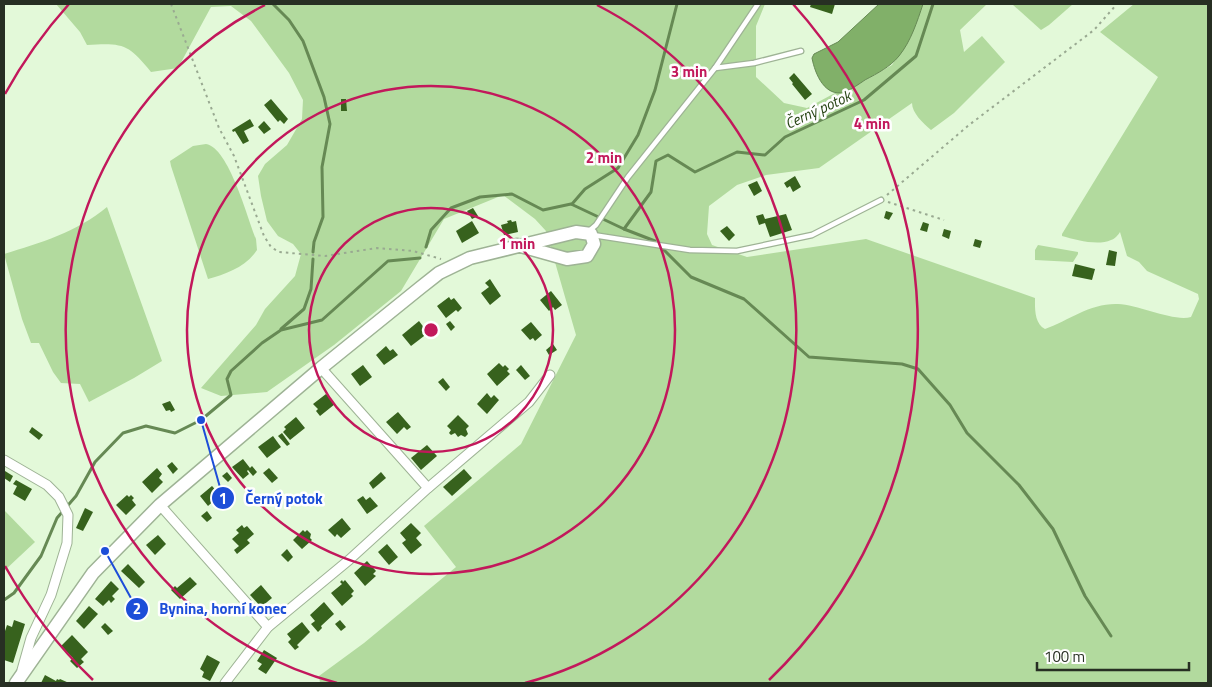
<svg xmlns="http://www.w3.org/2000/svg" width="1212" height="687" font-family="'Titillium Web',sans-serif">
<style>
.green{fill:#b2da9e}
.water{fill:#81b069;stroke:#668954}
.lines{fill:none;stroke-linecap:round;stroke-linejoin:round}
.stream{stroke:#668954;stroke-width:3}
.building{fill:#37621d}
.lane-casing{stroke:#9eb395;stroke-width:7}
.street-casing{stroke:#9eb395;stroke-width:11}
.secondary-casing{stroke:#9eb395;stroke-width:15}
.path{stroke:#99a991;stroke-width:2;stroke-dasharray:2.5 4;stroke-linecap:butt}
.lane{stroke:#fff;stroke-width:4.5}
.street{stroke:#fff;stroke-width:9}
.secondary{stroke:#fff;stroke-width:12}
.ring{fill:none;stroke:#c2185b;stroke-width:2.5}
.labels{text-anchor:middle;stroke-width:5;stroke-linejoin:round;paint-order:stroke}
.water-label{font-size:15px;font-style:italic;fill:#264413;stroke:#fefefe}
.centre{fill:#c2185b;stroke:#fefefe;stroke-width:2.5}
.ring-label{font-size:15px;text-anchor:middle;font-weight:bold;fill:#c2185b;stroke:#fefefe;stroke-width:5;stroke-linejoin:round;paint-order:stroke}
.leader{fill:none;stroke:#1d4ed8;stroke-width:2}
.callout-dot{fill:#1d4ed8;stroke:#fefefe;stroke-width:2}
.mark-label{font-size:15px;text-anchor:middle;font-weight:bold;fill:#fff}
.callout-label{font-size:15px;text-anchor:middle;font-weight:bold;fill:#1d4ed8;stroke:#fefefe;stroke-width:5;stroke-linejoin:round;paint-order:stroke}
</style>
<rect width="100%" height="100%" fill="#e3f9d9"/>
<g class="green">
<path d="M56,4H765L756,26V77L784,103L807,108L835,93L845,92L892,65L908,41L923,4H987L960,30L964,52L982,36L1005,62L954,113L931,130C923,123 912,113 912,103L819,168L766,175L737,185L709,206L707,234L712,245L747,257L866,239L1035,298C1035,308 1034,323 1045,329C1070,320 1090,303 1118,304C1139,305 1174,322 1191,317L1199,299L1198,294L1147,271L1139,262L1127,256L1120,232C1118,235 1115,239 1111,240C1098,246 1076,240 1062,236V234L1158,77L1100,32L1134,4H1208V683H320L319,676L364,643L456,567L424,526L521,444L576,335L546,231L535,219L503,195L444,219L401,291L334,345L267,392L221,396L201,388L256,325L265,309L295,276L301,254L293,244L278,236L267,221L261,196L258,176L265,164L287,145L302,119L303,100L289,73L251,21L231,6L211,7L178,68L151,72C128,44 124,43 87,45L80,32Z"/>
<path d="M1012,4H1073L1049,25L1041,30Z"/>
<path d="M206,144C229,148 247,217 256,239L257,250C246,267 226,274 208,279L171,166L170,161L193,146Z"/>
<path d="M107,207L162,361L134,378L89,402L80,384L61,383L53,372L39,343H31L22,319L4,254C40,243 77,232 107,207Z"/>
<path d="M1038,245L1078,252V254L1073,262L1035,260V250Z"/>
<path d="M4,510L35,542L4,571Z"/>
</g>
<path class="water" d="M879,4H923C917,22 911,41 899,56C890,67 878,73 865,80C859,84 852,89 845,92C825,98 815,74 812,58L814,54L838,42Z"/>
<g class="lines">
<g class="stream">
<path d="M273,4L289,20L303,41L324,97L330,124L322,167L323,217L314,242L313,252"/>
<path d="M572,204L585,189L618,168L638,135L655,90L677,4"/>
<path d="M624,229L655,241"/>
<path d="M426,247L431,230L451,208L480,197L512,194L543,210L571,204L624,229L651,192L656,161L668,155L695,172L737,152L765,155L785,137L864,100L916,56L933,4"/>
<path d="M664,250L691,277L744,299L809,357L902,364L918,369L950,405L967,433L1019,485L1053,529L1085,596L1111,636"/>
<path d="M281,329L304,309L311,289L313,259"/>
<path d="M4,600L14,593L41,556L57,518L76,496L95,462L123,433L146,426L175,433L201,420L231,395L227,379L231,371L262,343L281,330L322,320L388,261L420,258"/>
</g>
</g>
<g class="building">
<path d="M811,4H835L832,14L810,7Z"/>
<path d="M794,73L812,94L805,100L792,84L793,83L789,78Z"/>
<path d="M271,99L288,119L284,124L280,120L278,122L264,105Z"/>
<path d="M341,99H346L347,111H341Z"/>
<path d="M250,119L254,126L244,131L249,141L243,144L235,131L233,132L232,130Z"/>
<path d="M264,121L271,129L264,134L258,127Z"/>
<path d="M795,176L801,187L793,192L790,186L787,188L784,183Z"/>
<path d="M757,181L762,191L754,196L748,185Z"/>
<path d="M473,208L478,216L472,219L467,211Z"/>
<path d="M886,211L893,213L889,220L884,218Z"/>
<path d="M763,214L765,219L786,214L792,230L770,237L765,223L759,225L756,216Z"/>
<path d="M511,220L512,222L516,221L518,232L504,235L501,225L508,223L507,221Z"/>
<path d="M472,221L479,233L462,243L456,231Z"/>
<path d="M923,222L929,224L927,232L920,230Z"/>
<path d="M727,226L735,235L729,241L720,231Z"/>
<path d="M944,229L951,231L949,239L942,236Z"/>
<path d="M975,239L982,241L980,248L973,246Z"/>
<path d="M1109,250L1117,252L1115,266L1106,265Z"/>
<path d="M1075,264L1095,269L1092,280L1072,276Z"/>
<path d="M490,279L501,296L490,305L481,293L489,287L485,283Z"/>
<path d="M551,291L562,305L555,310L553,307L549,311L540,300Z"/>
<path d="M449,297L451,300L454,298L462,308L458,312L456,310L446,318L437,306Z"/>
<path d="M419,321L428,333L411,346L402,335Z"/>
<path d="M450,321L455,327L451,331L446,324Z"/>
<path d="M531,322L542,335L535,341L533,338L530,340L521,330Z"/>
<path d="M553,344L557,350L549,355L546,350Z"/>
<path d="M386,346L390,351L393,349L398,355L384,365L376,355Z"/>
<path d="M499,363L503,367L505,365L509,369L507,371L510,374L497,386L487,374Z"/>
<path d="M363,365L372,377L360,386L351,374Z"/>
<path d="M521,365L530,376L525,380L516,370Z"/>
<path d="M443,378L450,387L446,391L438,382Z"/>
<path d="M487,393L491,398L494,395L499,400L487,414L477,404Z"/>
<path d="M326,394L335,404L320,416L316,411L318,409L313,404Z"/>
<path d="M170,401L175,410L171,412L170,410L166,411L162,404Z"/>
<path d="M398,412L411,427L407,430L404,427L397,434L386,422Z"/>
<path d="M458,415L469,426L466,429L468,434L465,437L461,435L458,437L455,433L451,435L449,433L451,430L447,426Z"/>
<path d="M296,417L305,428L290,440L283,432L286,429L284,427Z"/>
<path d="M32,427L43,435L39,440L29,432Z"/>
<path d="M282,433L290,444L287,446L278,436Z"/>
<path d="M273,436L281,447L267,458L258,447Z"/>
<path d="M427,445L437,456L421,470L411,458Z"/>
<path d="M243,459L250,468L252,466L257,472L253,476L248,470L247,471L249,474L243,479L232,467Z"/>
<path d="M172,462L178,469L173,474L167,466Z"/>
<path d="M157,468L162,474L159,478L163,482L152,493L142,482Z"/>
<path d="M269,468L278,478L272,483L263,473Z"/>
<path d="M464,469L472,478L452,496L443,487Z"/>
<path d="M5,471L13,476L10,482L4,478Z"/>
<path d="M227,472L232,478L228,482L222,476Z"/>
<path d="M381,472L386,478L373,489L369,483Z"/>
<path d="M16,480L32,489L25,501L13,494L17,486L13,484Z"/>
<path d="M212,486L224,499L220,502L217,498L208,506L200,496Z"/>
<path d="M127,495L129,497L131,495L134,498L132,500L136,505L126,515L116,505Z"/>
<path d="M363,496L366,500L370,497L378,506L367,514L357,500Z"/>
<path d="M85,508L93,512L83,531L76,528Z"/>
<path d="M207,511L212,518L207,522L201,516Z"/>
<path d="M342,518L351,529L341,538L337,534L335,537L328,530Z"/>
<path d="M411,523L421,533L416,538L422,545L411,554L402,543L406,540L400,533Z"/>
<path d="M242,525L244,528L247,526L254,534L247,540L250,543L237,554L234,550L239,546L232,539L239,533L236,530Z"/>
<path d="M303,530L305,532L307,530L311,534L310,538L312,540L302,549L293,540Z"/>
<path d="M158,535L166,544L155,555L146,545Z"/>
<path d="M387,544L398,557L389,565L378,552Z"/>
<path d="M287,549L293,557L288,562L281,555Z"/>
<path d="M367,561L376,571L373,574L376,576L365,586L354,573Z"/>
<path d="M128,564L145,582L139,588L121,571Z"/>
<path d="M190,577L197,584L180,599L171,590L175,586L177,588Z"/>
<path d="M342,580L343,582L345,580L354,591L351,594L353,596L342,606L331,593L342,584L340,582Z"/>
<path d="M111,581L119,589L112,596L115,599L111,603L109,600L103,606L95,599Z"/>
<path d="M261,585L272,598L261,607L250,595Z"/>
<path d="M324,602L334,614L321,626L322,628L318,632L311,624L315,621L310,615Z"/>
<path d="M89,606L98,614L84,629L76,621Z"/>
<path d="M14,620L25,624L13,663L4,660V634L7,625L12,627Z"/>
<path d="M340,620L346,627L341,631L335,624Z"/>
<path d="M302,622L310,632L297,645L299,647L295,650L288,642L291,639L287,634Z"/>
<path d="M105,623L113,631L108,635L101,627Z"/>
<path d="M72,635L88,652L81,659L84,662L77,668L70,661L73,658L61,646Z"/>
<path d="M264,650L277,658L266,674L258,669L262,664L257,661Z"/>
<path d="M207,655L220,662L210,681L202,677L204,672L200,669Z"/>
<path d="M45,675L56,681L57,679L59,680L60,679L69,683H41Z"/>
</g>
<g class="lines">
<defs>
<g id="lane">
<path d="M715,68L754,63L801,51"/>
<path d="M589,231L596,225L628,177L715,68L758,4"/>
<path d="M593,235L690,250L737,251L812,235L881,200"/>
</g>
<g id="street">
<path d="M321,368L428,488"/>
<path d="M4,460L47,485L59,497L68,515L67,543L51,595L31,638L22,670"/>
<path d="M160,505L268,627"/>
<path d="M225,683L268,627L349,560L428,488L529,402L550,375"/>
</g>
<path id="secondary" d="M16,683L93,573L160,505L321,368L420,288L439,273L470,258L576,232L591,234L594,244L587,256L567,259L517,245"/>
</defs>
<use href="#lane" class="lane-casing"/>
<use href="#street" class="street-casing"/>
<use href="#secondary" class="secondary-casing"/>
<g class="path">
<path d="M171,4L219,128L234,156L264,236L271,247L279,252L325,256L377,248L413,251L441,259"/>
<path d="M887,195L969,125L1094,30L1117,4"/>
<path d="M888,202L944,220"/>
</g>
<use href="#lane" class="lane"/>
<use href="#street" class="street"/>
<use href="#secondary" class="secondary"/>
</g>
<g class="ring">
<circle cx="431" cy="330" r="122"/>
<circle cx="431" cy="330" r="244"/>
<path d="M337 683A365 365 0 0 1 265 5M597 5A365 365 0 0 1 525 683"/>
<path d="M93 680A487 487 0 0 1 5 566M5 94A487 487 0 0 1 69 4M793 4A487 487 0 0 1 769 680"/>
</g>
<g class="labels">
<g class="water-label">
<text transform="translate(818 110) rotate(-25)" y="5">Černý potok</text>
</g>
</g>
<circle cx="431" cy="330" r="8" class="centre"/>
<g class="ring-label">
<text x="689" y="77">3 min</text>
<text x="872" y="129">4 min</text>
<text x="604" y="163">2 min</text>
<text x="517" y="249">1 min</text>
</g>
<path class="leader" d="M201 420L223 498M105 551L137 609"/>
<g class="callout-dot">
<circle cx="201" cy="420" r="5"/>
<circle cx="105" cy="551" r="5"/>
<circle cx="223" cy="498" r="12"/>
<circle cx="137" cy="609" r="12"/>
</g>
<g class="mark-label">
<text x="223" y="504">1</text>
<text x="137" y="614">2</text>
</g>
<g class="callout-label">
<text x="284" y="504">Černý potok</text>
<text x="223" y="614">Bynina, horní konec</text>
</g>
<rect width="1212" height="687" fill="none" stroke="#272f23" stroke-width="10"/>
<path d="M1037 662v8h152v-8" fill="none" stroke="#272f23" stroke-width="2.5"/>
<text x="1044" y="662" font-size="15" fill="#272f23" stroke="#fefefe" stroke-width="4" paint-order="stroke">100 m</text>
</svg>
